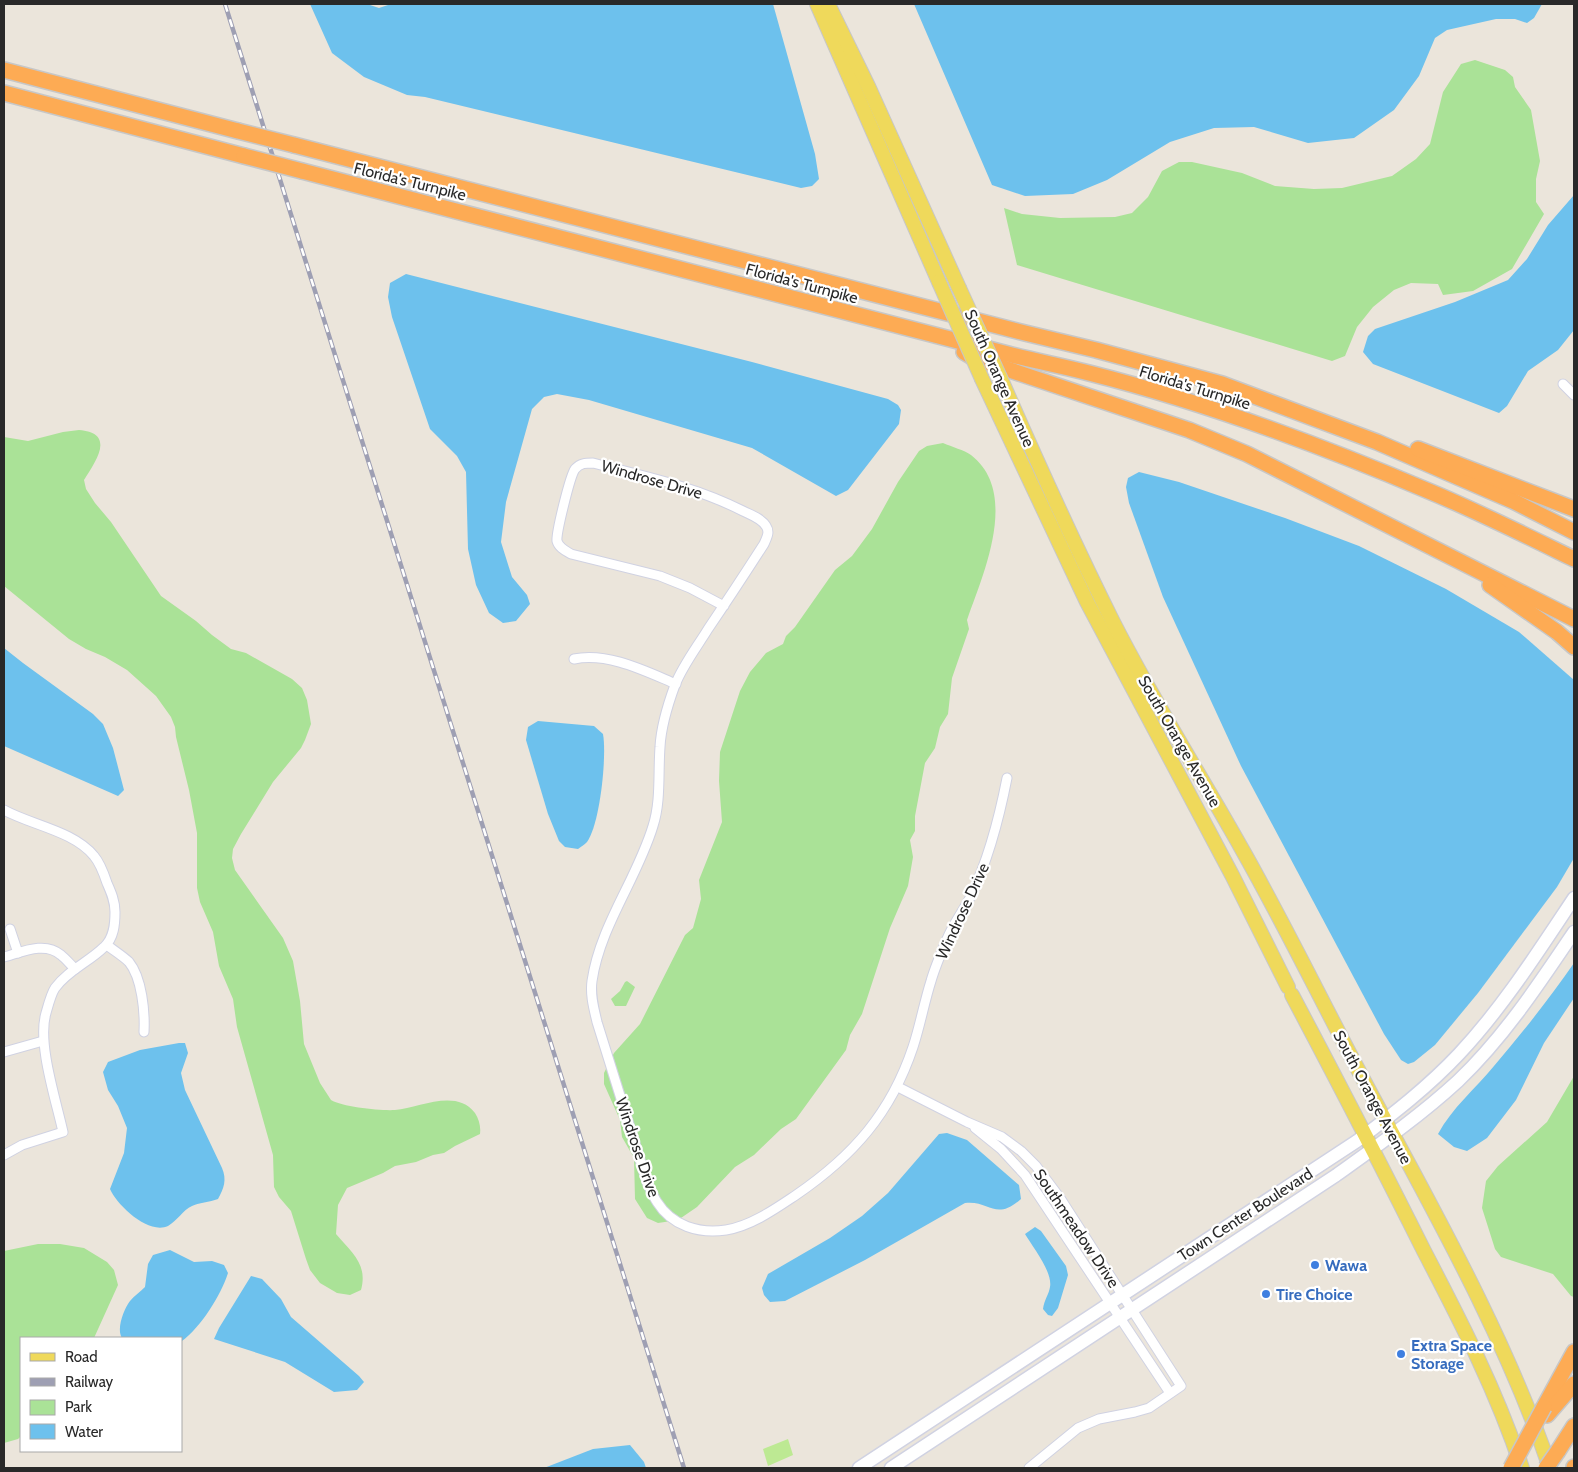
<svg xmlns="http://www.w3.org/2000/svg" width="1578" height="1472" font-family="Cabin,sans-serif">
<style>
.green{fill:#aae297}
.pitch{fill:#bde993}
.water{fill:#6dc1ed}
.lines{fill:none;stroke-linecap:round;stroke-linejoin:round}
.minor-casing{stroke:#d0d2e2;stroke-width:11}
.secondary-casing{stroke:#d0d2e2;stroke-width:15}
.primary-casing{stroke:#c7c7c7;stroke-width:16}
.motorway-casing{stroke:#c7c7c7;stroke-width:18}
.minor{stroke:#fff;stroke-width:9}
.secondary{stroke:#fff;stroke-width:12}
.primary{stroke:#efd95b;stroke-width:14}
.motorway{stroke:#fdab54;stroke-width:15}
.rail-casing{stroke:#9e9fb3;stroke-width:4.5}
.rail{stroke:#fff;stroke-width:2.5;stroke-dasharray:8;stroke-linecap:butt}
.primary-bridge-casing{stroke:#c7c7c7;stroke-width:16;stroke-linecap:butt}
.motorway-bridge-casing{stroke:#c7c7c7;stroke-width:18;stroke-linecap:butt}
.primary-bridge{stroke:#efd95b;stroke-width:14}
.motorway-bridge{stroke:#fdab54;stroke-width:15}
.shop-dot{fill:#3f7fe0;stroke:#fff;stroke-width:2}
.labels{text-anchor:middle;stroke-width:4.5;stroke-linejoin:round;paint-order:stroke}
.street-label{font-size:16px;fill:#292929;stroke:#fff}
.shop-label{font-size:16px;font-weight:bold;fill:#366cbe;stroke:#fff;text-anchor:start}
</style>
<rect width="100%" height="100%" fill="#ebe5db"/>
<g class="green">
<path d="M1475,60L1505,70L1513,77L1515,87L1531,110L1540,161L1536,179V202L1544,214L1512,269L1473,291L1443,295L1438,284L1411,283L1394,290L1373,307L1357,327L1345,356L1332,361L1017,265L1004,208L1022,214L1060,218L1115,217L1132,213L1148,197L1162,171L1179,162H1192L1242,173L1275,186L1314,189L1342,188L1392,176L1416,159L1430,144L1443,92L1461,64Z"/>
<path d="M79,430C117,433 95,462 84,480L86,489L95,503L111,522L161,596L196,621L212,635L231,649L246,653L292,679L302,688L307,700L311,724L305,740L301,748L273,782L241,834L233,849L232,858L235,870L283,938L293,961L300,1001L304,1044L320,1083L331,1100C343,1107 381,1111 395,1110C419,1108 456,1088 475,1113C479,1119 481,1127 480,1134L455,1146L444,1153L433,1155L416,1162L395,1166L383,1173L347,1188L338,1205L336,1234C352,1253 368,1264 361,1290L350,1295L337,1293L320,1283L310,1270L306,1259L291,1211L279,1197L274,1187L273,1155L237,1027L233,999L219,966L213,932L200,902L197,888V833L189,790L176,737L175,727L171,717L156,696L127,670L105,657L86,649L69,639L4,586V437L28,441L63,432Z"/>
<path d="M943,443C952,447 964,450 971,455C1020,493 983,574 967,620L969,629L952,678L948,714L940,727L935,748L925,763L915,816V831L910,840L913,857L908,886L890,928L862,1014L850,1035L846,1050L796,1119L781,1129L754,1155L735,1167L697,1207L678,1220L658,1223L647,1218L635,1199L634,1158L622,1137L620,1120L604,1084V1073L614,1053L640,1024L685,935L693,928L701,899L699,880L722,822L719,781L720,752L740,691L750,672L766,653L783,644L786,636L795,627L835,570L852,556L872,529L898,482L919,451L927,446Z"/>
<path d="M627,981L635,987L626,1006H615L611,999L620,991L625,982Z"/>
<path d="M1574,1076V1297L1571,1296L1553,1274L1501,1257L1495,1249L1482,1208L1486,1181L1498,1166L1547,1122Z"/>
<path d="M38,1244H60L84,1248L107,1262L114,1270L118,1285L94,1338H21V1436L18,1439L4,1443V1251Z"/>
</g>
<path class="pitch" d="M788,1439L793,1455L768,1466L763,1449Z"/>
<g class="water">
<path d="M310,4H367L379,8L391,4H773L815,154L819,179L812,186L801,188L425,97L407,95L364,77L332,53Z"/>
<path d="M914,4H1542L1534,18L1527,23L1515,19H1496L1447,30L1435,38L1419,76L1394,110L1354,138L1308,143L1254,127L1214,128L1170,142L1107,180L1073,194L1025,196L992,185Z"/>
<path d="M1574,195V330L1558,350L1528,371L1507,406L1499,413L1373,364L1363,352L1368,336L1375,329L1455,302L1508,280L1527,259L1548,225Z"/>
<path d="M406,274L752,362L888,399L898,405L901,410L899,424L848,490L836,496L752,448L589,400L557,394L544,397L532,409L506,502L501,542L512,577L527,595L530,604L516,621L503,623L489,613L476,585L468,549L466,472L457,456L430,429L392,317L388,297L390,283Z"/>
<path d="M1139,472L1179,482L1285,518L1359,546L1446,589L1519,632L1574,680V858L1557,887L1478,993L1435,1045L1414,1062L1408,1064L1401,1060L1384,1034L1241,766L1163,597L1129,503L1126,487L1128,478Z"/>
<path d="M4,648L23,663L93,714L103,724L113,748L124,790L118,796L4,746Z"/>
<path d="M538,721L594,726L603,734C607,756 600,824 587,842C585,844 581,847 578,849L565,847L559,841L548,814L526,740L528,727Z"/>
<path d="M1574,963V998L1544,1043L1516,1100L1487,1138L1467,1151L1454,1147L1438,1134C1452,1108 1475,1089 1494,1066C1522,1033 1550,998 1574,963Z"/>
<path d="M179,1043H185L188,1053L181,1073L185,1090L222,1168C227,1180 224,1188 218,1199C210,1202 198,1203 192,1206C183,1210 177,1221 168,1226C148,1235 117,1205 110,1189L124,1153L127,1128L118,1106L108,1090L103,1072L108,1062L140,1050Z"/>
<path d="M947,1133L967,1140L1019,1185L1021,1199C995,1222 990,1200 965,1203L865,1260L785,1301L770,1302L764,1295L762,1288L768,1274L830,1238L862,1216L888,1193L939,1134Z"/>
<path d="M1035,1227L1041,1231L1066,1266L1068,1275L1058,1308L1052,1316L1048,1315L1043,1309C1044,1300 1049,1294 1050,1287C1053,1272 1032,1246 1025,1234Z"/>
<path d="M170,1250L194,1262L212,1261L224,1265L228,1273C221,1295 201,1327 182,1341L181,1338H122C116,1329 124,1309 130,1301C134,1296 141,1291 145,1287L148,1264L153,1255Z"/>
<path d="M251,1276L262,1279L281,1299L291,1317L359,1376L364,1382L357,1390L334,1392L285,1362L214,1339L219,1328Z"/>
<path d="M630,1445L644,1462L646,1468H544L593,1449Z"/>
</g>
<g class="lines">
<defs>
<g id="minor">
<path d="M1563,384L1574,395"/>
<path d="M724,606L690,588L660,576L571,554C566,551 559,548 557,541C556,533 570,476 575,469C580,463 586,463 593,463C644,476 696,487 743,511C751,515 761,518 766,526C770,532 767,537 764,544C746,572 727,601 708,629C697,647 683,665 675,685C668,704 661,727 660,747C658,774 661,801 653,826C637,879 600,926 592,981C590,995 594,1009 597,1022L647,1182C650,1188 653,1196 657,1202C672,1226 699,1234 726,1230C751,1226 775,1209 796,1195C853,1156 891,1113 913,1047C920,1026 924,1003 931,981C935,967 941,953 947,939C953,924 963,911 971,896C989,858 999,819 1007,778"/>
<path d="M574,659C608,652 645,671 676,684"/>
<path d="M4,810C31,825 74,831 94,856C100,863 104,874 107,883C111,892 115,901 115,912C115,924 114,938 104,947C89,962 68,970 55,988C51,994 48,1006 46,1013C37,1043 56,1100 63,1132L22,1145L4,1155"/>
<path d="M10,929L18,953"/>
<path d="M107,945C113,950 123,956 129,962C142,978 145,1012 144,1032"/>
<path d="M4,957C22,952 45,941 61,955C66,959 70,964 75,969"/>
<path d="M4,1052L43,1041"/>
<path d="M898,1087L967,1122L1002,1137L1021,1151L1036,1166L1060,1198L1181,1386L1149,1408L1135,1412L1099,1419L1078,1428L1029,1468"/>
<path d="M975,1128L1001,1149L1025,1175L1170,1393"/>
</g>
<g id="secondary">
<path d="M859,1468L1357,1141C1393,1114 1428,1087 1459,1054C1503,1007 1538,952 1574,898"/>
<path d="M891,1468L1335,1176C1377,1146 1420,1116 1458,1081C1504,1037 1539,984 1574,932"/>
</g>
<g id="primary">
<path d="M817,4L939,282"/>
<path d="M828,4L868,86L959,288"/>
<path d="M982,379L1087,602L1232,875L1288,987"/>
<path d="M1003,384C1038,464 1074,544 1113,622C1153,701 1200,774 1243,851C1290,934 1331,1021 1377,1105C1440,1222 1507,1342 1550,1468"/>
<path d="M1292,995C1337,1080 1381,1165 1424,1251C1461,1322 1497,1392 1522,1468"/>
</g>
<g id="motorway">
<path d="M4,70L238,131"/>
<path d="M4,93L244,156"/>
<path d="M294,145L1025,333L1096,350L1222,384L1377,442L1513,501L1574,532"/>
<path d="M302,171L1008,354C1035,361 1062,366 1089,373C1205,402 1320,445 1431,492C1479,512 1527,536 1574,559"/>
<path d="M964,352L974,358L1189,430L1247,454L1574,619"/>
<path d="M1418,449L1574,509"/>
<path d="M1490,585L1557,632L1574,647"/>
<path d="M1544,1407L1574,1352"/>
<path d="M1547,1415L1574,1384"/>
<path d="M1558,1451L1574,1426"/>
<path d="M1574,1468V1467"/>
</g>
</defs>
<use href="#minor" class="minor-casing"/>
<use href="#secondary" class="secondary-casing"/>
<use href="#primary" class="primary-casing"/>
<use href="#motorway" class="motorway-casing"/>
<use href="#minor" class="minor"/>
<use href="#secondary" class="secondary"/>
<use href="#primary" class="primary"/>
<use href="#motorway" class="motorway"/>
<defs>
<path id="rail" d="M225,4L684,1468"/>
</defs>
<use href="#rail" class="rail-casing"/>
<use href="#rail" class="rail"/>
<defs>
<g id="primary-bridge">
<path d="M939,282L982,379"/>
<path d="M959,288L1003,384"/>
</g>
<g id="motorway-bridge">
<path d="M238,131L294,145"/>
<path d="M244,156L302,171"/>
<path d="M1511,1468L1544,1407"/>
<path d="M1546,1468L1558,1451"/>
</g>
</defs>
<use href="#primary-bridge" class="primary-bridge-casing"/>
<use href="#motorway-bridge" class="motorway-bridge-casing"/>
<use href="#primary-bridge" class="primary-bridge"/>
<use href="#motorway-bridge" class="motorway-bridge"/>
</g>
<g class="shop-dot">
<circle cx="1315" cy="1265" r="5"/>
<circle cx="1266" cy="1294" r="5"/>
<circle cx="1401" cy="1354" r="5"/>
</g>
<g class="labels">
<g class="street-label">
<text transform="translate(410 181) rotate(14)" y="6">Florida's Turnpike</text>
<text transform="translate(802 283) rotate(15)" y="6">Florida's Turnpike</text>
<text transform="translate(1000 378) rotate(66)" y="6">South Orange Avenue</text>
<text transform="translate(1195 387) rotate(17)" y="6">Florida's Turnpike</text>
<text transform="translate(652 479) rotate(16)" y="6">Windrose Drive</text>
<text transform="translate(1180 741) rotate(60)" y="6">South Orange Avenue</text>
<text transform="translate(962 911) rotate(-65)" y="6">Windrose Drive</text>
<text transform="translate(1373 1097) rotate(62)" y="6">South Orange Avenue</text>
<text transform="translate(638 1147) rotate(71)" y="6">Windrose Drive</text>
<text transform="translate(1245 1214) rotate(-33)" y="6">Town Center Boulevard</text>
<text transform="translate(1077 1228) rotate(56)" y="6">Southmeadow Drive</text>
</g>
<g class="shop-label">
<text x="1325" y="1271">Wawa</text>
<text x="1276" y="1300">Tire Choice</text>
<text x="1411" y="1351">Extra Space<tspan x="1411" dy="18">Storage</tspan></text>
</g>
</g>
<rect width="1578" height="1472" fill="none" stroke="#292929" stroke-width="10"/>
<rect x="20" y="1337" width="162" height="115" fill="#ffffff" stroke="#a9a9a9"/>
<rect x="30" y="1353" width="25" height="8" fill="#efd95b" stroke="#a9a9a9"/>
<text x="65" y="1362" font-size="15" fill="#292929">Road</text>
<rect x="30" y="1378" width="25" height="8" fill="#9e9fb3" stroke="#a9a9a9"/>
<text x="65" y="1387" font-size="15" fill="#292929">Railway</text>
<rect x="30" y="1400" width="25" height="15" fill="#aae297" stroke="#a9a9a9"/>
<text x="65" y="1412" font-size="15" fill="#292929">Park</text>
<rect x="30" y="1424" width="25" height="15" fill="#6dc1ed" stroke="#a9a9a9"/>
<text x="65" y="1437" font-size="15" fill="#292929">Water</text>
</svg>
